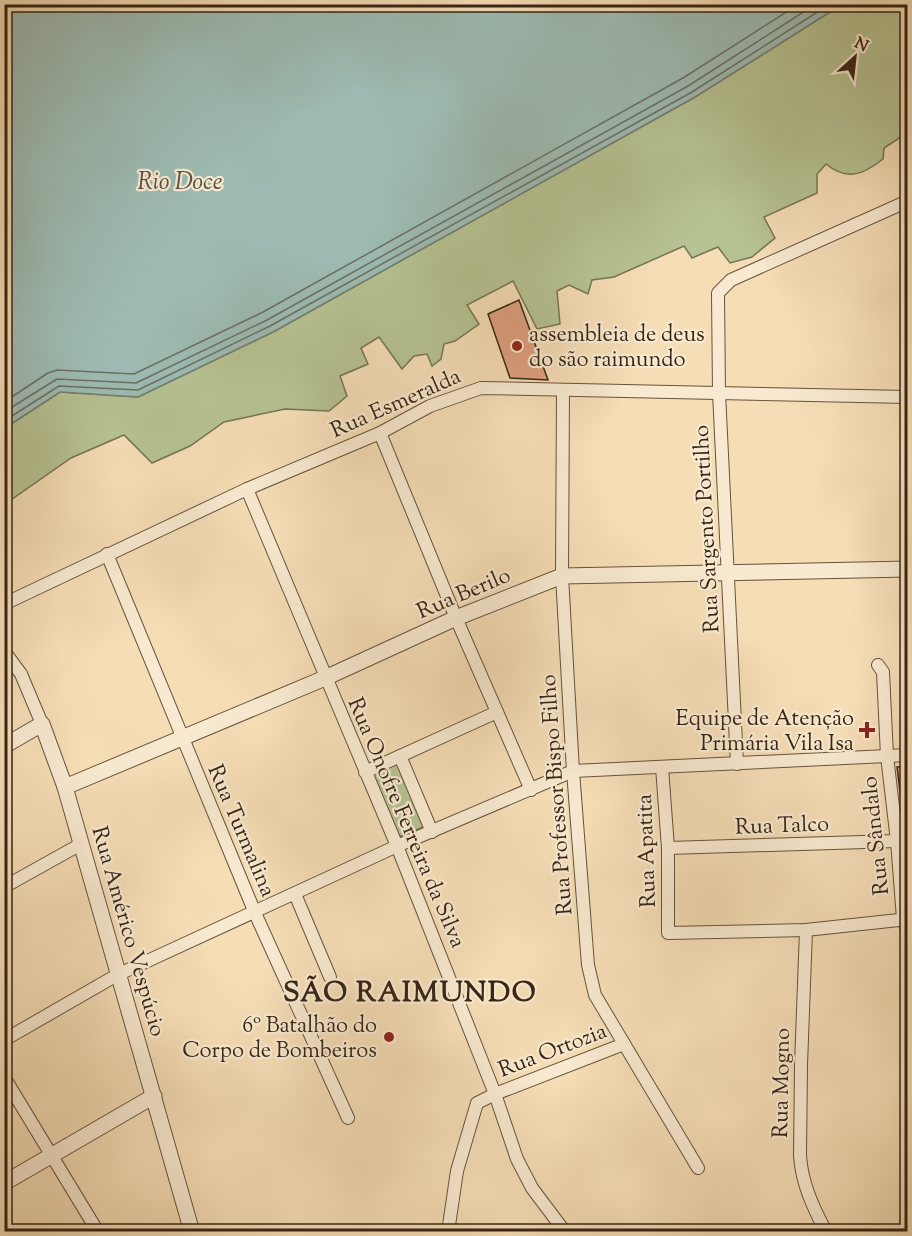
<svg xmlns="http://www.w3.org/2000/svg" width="912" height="1236" font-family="'Sorts Mill Goudy',serif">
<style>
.green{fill:#b6c292;stroke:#767453;stroke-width:1.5}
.water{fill:#9dbbb3;stroke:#747f73;stroke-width:1.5}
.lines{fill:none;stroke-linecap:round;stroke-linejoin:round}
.shore{stroke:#6a7064;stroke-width:1.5}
.building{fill:#dfa080;stroke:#372514;stroke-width:1.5}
.minor-casing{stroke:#66533c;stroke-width:14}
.tertiary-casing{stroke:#66533c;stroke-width:17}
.minor{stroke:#f8e9d0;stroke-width:12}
.tertiary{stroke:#f8e9d0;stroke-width:15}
.poi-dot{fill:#8f2418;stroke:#f8e9d0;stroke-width:2}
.labels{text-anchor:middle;stroke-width:4.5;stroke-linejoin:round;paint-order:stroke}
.poi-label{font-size:22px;fill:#372514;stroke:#f8e9d0;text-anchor:end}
.street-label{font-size:22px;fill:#372514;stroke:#f8e9d0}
.water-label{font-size:24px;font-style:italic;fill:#565244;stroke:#f8e9d0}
.district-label{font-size:28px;font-weight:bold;letter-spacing:1.5px;fill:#372514;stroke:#f8e9d0}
</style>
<rect width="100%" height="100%" fill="#f5ddb6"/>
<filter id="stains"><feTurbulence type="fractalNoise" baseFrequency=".00333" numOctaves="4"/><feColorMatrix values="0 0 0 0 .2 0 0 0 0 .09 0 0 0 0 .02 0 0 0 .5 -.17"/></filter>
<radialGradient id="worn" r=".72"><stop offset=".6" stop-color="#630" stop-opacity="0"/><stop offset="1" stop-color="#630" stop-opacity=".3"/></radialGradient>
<g class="green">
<path d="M841,5H907V133L884,148L883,159C863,175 847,181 826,164L817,174V193L764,217L775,238L752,257L730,263L718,247L692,258L684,246L614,277L592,280L588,294L569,285L557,291L560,324L537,329L513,281L467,305L479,324L455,341L444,344L441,359L432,366L427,354L414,356L402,369L379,337L361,348L368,364L340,376L347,396L329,411L285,409L224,422L190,446L152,463L124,435L71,458L5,504V428L60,392L138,397L273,332L695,97Z"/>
<path d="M399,759L426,826L396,838L368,773Z"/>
</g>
<path class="water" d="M5,4H841V5L695,97L273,332L138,397L60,392L5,428Z"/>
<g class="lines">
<g class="shore">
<path d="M4,402L48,373L57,370L134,374L263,312L683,78L799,4"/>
<path d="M4,412L57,379L136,383L267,320L688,86L816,4"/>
<path d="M4,421L59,386L138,390L270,326L692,92L830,4"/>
</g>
</g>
<g class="building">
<path d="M519,300L548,380L510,378L488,314Z"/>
<path d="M908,766V817H903L897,767Z"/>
</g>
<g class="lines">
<defs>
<g id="minor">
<path d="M563,390L562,576L573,771L588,965L595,995L698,1168"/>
<path d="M380,433L456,618L531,790"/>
<path d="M247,489L397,846L495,1094L517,1159L532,1188L565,1232"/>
<path d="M107,554L255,913L348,1118"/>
<path d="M4,604L247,489L380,433L430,406L481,388L908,397"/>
<path d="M4,651L21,674L42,724"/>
<path d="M878,665L883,672L887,756L897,841L903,919L908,932"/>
<path d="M400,756L432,832"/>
<path d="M737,764L719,393L718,293L731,280L908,201"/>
<path d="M662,767L668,848V933L806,930L908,919"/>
<path d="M365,772L497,712"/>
<path d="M668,848L897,841"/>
<path d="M4,887L81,844"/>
<path d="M295,894L330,977"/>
<path d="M806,930L801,1065L800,1156C802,1184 813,1207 826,1232"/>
<path d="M4,1040L117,975L397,846L573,771L908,755"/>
<path d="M4,1077L98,1232"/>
<path d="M448,1232L457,1171L477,1103L495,1094L624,1044"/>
</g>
<g id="tertiary">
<path d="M4,746L42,724L65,787L192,1232"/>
<path d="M65,787L325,678L456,618L562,576L908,569"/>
<path d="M4,1183L154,1096"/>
</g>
</defs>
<use href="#minor" class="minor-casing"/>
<use href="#tertiary" class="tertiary-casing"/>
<use href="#minor" class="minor"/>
<use href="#tertiary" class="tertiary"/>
</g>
<g class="poi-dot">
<circle cx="517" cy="346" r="6"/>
<path d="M864 721h6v6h6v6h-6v6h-6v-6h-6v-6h6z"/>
<circle cx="389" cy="1037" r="6"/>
</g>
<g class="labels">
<g class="poi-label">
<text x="529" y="341" text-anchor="start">assembleia de deus<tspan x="529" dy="25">do são raimundo</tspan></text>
<text x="854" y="725">Equipe de Atenção<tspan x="854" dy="25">Primária Vila Isa</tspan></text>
<text x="377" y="1032">6º Batalhão do<tspan x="377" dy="25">Corpo de Bombeiros</tspan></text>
</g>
<g class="street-label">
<text transform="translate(395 402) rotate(-24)" y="8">Rua Esmeralda</text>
<text transform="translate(705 529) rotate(-93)" y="8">Rua Sargento Portilho</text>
<text transform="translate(463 592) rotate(-23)" y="8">Rua Berilo</text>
<text transform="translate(555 795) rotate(-94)" y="8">Rua Professor Bispo Filho</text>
<text transform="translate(408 822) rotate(67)" y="8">Rua Onofre Ferreira da Silva</text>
<text transform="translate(782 824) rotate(-2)" y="8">Rua Talco</text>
<text transform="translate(243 830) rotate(67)" y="8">Rua Turmalina</text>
<text transform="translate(874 836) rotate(-96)" y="8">Rua Sândalo</text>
<text transform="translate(645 851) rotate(-92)" y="8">Rua Apatita</text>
<text transform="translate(130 931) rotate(74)" y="8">Rua Américo Vespúcio</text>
<text transform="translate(552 1049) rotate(-21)" y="8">Rua Ortozia</text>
<text transform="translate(780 1083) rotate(-89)" y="8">Rua Mogno</text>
</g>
<g class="water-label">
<text x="180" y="189">Rio Doce</text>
</g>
<g class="district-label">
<text x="410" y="1001">SÃO RAIMUNDO</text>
</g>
</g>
<rect width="912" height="1236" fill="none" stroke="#f5ddb6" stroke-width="24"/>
<rect x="6" y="6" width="900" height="1224" fill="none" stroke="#372514" stroke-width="3"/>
<rect x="12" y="12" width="888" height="1212" fill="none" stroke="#372514" stroke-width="1.5"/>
<g transform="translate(855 57) rotate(27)" stroke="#f8e9d0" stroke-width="4.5" paint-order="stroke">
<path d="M0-4.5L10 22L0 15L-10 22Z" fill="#372514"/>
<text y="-9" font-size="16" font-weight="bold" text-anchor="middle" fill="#372514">N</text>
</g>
<rect width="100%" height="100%" filter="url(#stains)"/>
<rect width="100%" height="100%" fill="url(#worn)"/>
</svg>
